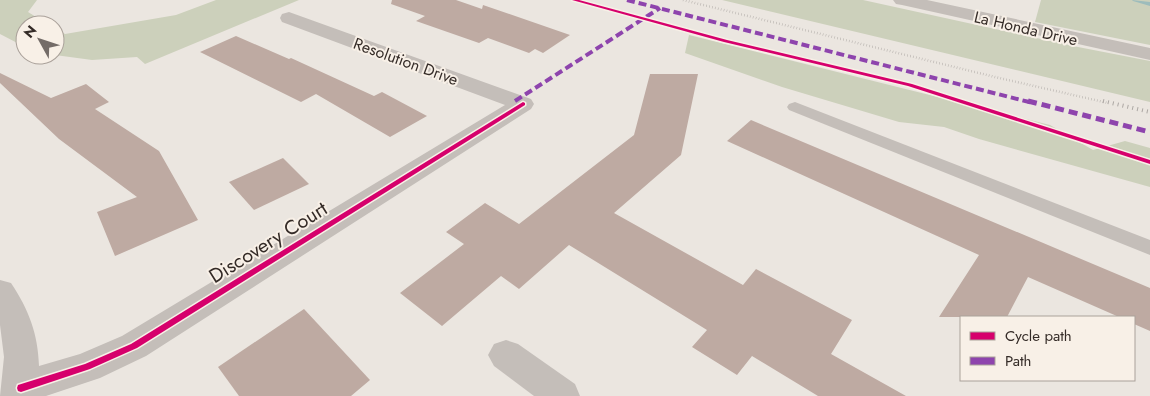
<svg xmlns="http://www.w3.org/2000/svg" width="1150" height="396" font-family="Jost,sans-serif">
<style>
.green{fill:#ccd0bb}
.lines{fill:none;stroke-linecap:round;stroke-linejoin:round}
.stream{fill:#9dbcbc;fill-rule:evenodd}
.building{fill:#beaaa2}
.lane{fill:#c4beb9;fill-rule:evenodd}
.street{fill:#c4beb9;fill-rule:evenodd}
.rail-far1{stroke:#aca7a3;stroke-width:2.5;stroke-dasharray:0.5 2.5;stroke-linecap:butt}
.rail{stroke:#aca7a3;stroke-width:4;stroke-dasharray:1 4;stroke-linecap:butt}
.quiet-far1{stroke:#8e44ad;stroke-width:4;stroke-dasharray:8 4;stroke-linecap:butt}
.quiet{stroke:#8e44ad;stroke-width:5;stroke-dasharray:9 5;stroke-linecap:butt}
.cycleway-casing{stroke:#f8f0e7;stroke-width:3}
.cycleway{fill:#d6006c;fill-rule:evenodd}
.labels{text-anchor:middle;stroke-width:4;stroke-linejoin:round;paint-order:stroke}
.far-street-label{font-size:16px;fill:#342b27;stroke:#f8f0e7}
.street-label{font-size:20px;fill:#342b27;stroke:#f8f0e7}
</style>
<rect width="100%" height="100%" fill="#ebe6e0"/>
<g class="green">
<path d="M0,0H37L28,12L49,25H25V47L0,34Z"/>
<path d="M216,0H299L145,64L137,57L92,60L55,55V28L65,34L176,15Z"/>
<path d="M722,0H863L1078,47L1150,61V102Z"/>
<path d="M1041,0H1150V45L1035,22Z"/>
<path d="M689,35L1050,125L1093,150L1125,141L1150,148V187L979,139L944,127L899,122L782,87L685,53Z"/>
</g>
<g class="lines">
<path class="stream" d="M1132,0L1150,2V6L1133,1Z"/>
</g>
<g class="building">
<path d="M392,0H456L482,9L483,5L570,35L543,53L535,49L529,53L488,38L479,43L416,21L425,16L391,4Z"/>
<path d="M236,36L289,59L291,58L374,96L382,92L427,116L390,137L316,94L301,102L200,52Z"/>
<path d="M0,73L51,98L86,84L109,102L95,109L159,151L198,220L115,256L97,212L137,197L59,139L0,83Z"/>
<path d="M650,74H698L681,155L614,213L743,285L756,269L852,320L831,354L906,396H818L752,356L737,375L692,347L707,330L569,245L519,289L501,276L442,326L400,293L464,244L446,232L485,203L519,224L634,135Z"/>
<path d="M751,120L1150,288V331L1134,324V317H1119L1028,277L1007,317H939L979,255L727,141Z"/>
<path d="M283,158L309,184L254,210L229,182Z"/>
<path d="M304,309L370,380L351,396H239L218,367Z"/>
</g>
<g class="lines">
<path class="lane" d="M795,102L1150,240V255L789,110L787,107L789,104Z"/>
<g class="street">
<path d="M893,0H927L1150,48V60L902,5L896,4Z"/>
<path d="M289,12L531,99L534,104L531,109L146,356L100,378L46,396H0L4,357L0,325V280L11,283C29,310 38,334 39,366L80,354L122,336L505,105L282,22L280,18L282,14Z"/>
<path d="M506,340L518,344L575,384L580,396H534L494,366L488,355L494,344Z"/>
</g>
<path class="rail-far1" d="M683,0L995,77L1108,103"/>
<path class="rail" d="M1103,101L1150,112"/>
<g class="quiet-far1">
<path d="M627,0L1033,103"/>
<path d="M515,101L660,8"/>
</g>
<path class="quiet" d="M1028,101L1150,132"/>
<defs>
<g id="cycleway">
<path d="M572,0H579L727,40L912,84L1150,160V164L908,86L724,42Z"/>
<path d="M523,102L525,103V105L137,348L90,369L21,392L18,391L17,388L18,385L85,364L131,344Z"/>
</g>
</defs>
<use href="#cycleway" class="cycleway-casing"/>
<use href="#cycleway" class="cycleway"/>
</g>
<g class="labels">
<g class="far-street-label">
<text transform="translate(1026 28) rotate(13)" y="6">La Honda Drive</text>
<text transform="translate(406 61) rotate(20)" y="6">Resolution Drive</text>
</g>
<g class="street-label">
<text transform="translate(268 242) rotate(-32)" y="7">Discovery Court</text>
</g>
</g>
<rect x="960" y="316" width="175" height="65" fill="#f8f0e7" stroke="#aaa19a"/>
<rect x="970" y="332" width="25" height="8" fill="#d6006c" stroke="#aaa19a"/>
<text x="1005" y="341" font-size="15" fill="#342b27">Cycle path</text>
<rect x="970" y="357" width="25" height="8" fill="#8e44ad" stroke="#aaa19a"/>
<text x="1005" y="366" font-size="15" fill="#342b27">Path</text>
<g transform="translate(40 40) rotate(310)"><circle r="24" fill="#f8f0e7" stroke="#aaa19a"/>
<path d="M0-4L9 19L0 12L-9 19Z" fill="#746c68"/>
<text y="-8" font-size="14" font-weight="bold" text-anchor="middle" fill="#342b27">N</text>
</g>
</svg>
